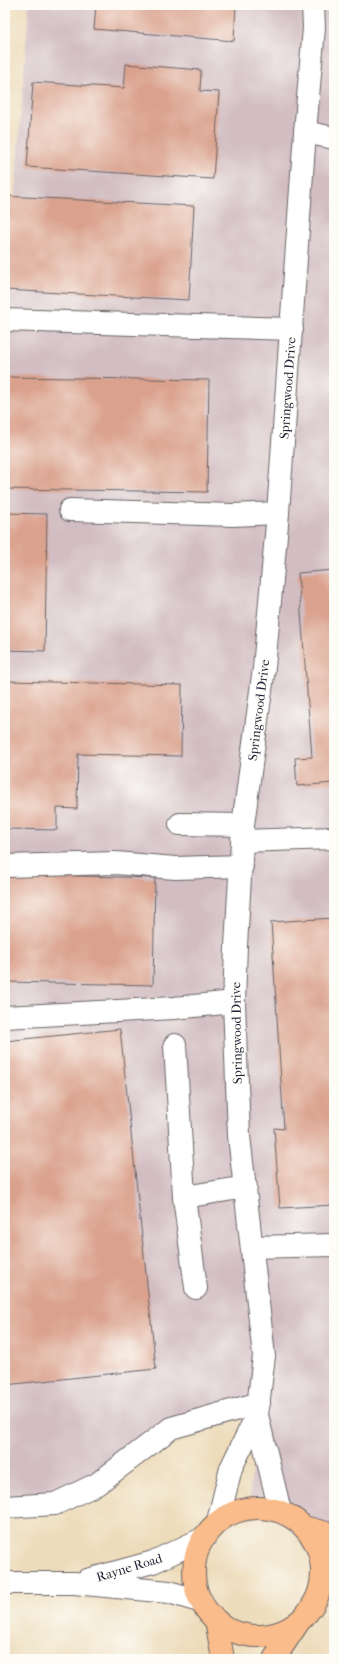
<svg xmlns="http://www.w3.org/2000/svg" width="339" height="1664" font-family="'IM FELL French Canon',serif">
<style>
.industrial{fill:#d2bec2}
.building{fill:#daa18c}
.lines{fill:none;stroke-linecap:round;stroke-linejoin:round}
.minor-casing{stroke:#696367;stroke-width:24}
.major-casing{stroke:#696367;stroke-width:24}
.minor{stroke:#fff;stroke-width:22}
.major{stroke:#f9bc8a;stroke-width:22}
.labels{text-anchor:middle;stroke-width:3;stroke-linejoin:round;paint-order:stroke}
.street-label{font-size:13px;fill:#22223b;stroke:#fdfcf7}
</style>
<rect width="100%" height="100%" fill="#fdfcf7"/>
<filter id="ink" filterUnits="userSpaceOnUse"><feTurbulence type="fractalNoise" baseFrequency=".025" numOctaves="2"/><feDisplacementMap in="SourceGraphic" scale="8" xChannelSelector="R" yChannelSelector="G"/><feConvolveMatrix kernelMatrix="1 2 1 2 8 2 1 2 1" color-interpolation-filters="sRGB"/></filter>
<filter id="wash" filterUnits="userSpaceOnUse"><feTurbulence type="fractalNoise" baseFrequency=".012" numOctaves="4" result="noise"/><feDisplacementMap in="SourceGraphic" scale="16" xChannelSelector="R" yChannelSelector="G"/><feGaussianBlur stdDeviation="0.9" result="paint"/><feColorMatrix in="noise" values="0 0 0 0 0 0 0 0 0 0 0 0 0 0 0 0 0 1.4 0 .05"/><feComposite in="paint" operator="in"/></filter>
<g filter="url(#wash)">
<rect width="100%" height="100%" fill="#eddcba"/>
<path class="industrial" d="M29,5H334V1537L288,1526L251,1509L250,1489L259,1404L171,1428L97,1484L5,1507V327Z"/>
<g id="blocks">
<g class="building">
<path d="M96,5H236L234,41L94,29Z"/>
<path d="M126,64L201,70L200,91L219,92L213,179L27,167L33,82L124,88Z"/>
<path d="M5,196L194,206L189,300L5,290Z"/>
<path d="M5,377L209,380L207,492L5,489Z"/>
<path d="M5,513L47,514L45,651L5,650Z"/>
<path d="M334,570V783L297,786L295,758L312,757L298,573Z"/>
<path d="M5,681L182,685L181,756L78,754L77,809L57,808V830L5,829Z"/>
<path d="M5,874L155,878L153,985L5,982Z"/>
<path d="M334,918V1205L280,1208L274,1128L284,1129L271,922Z"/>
<path d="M120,1029L156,1369L5,1385V1041Z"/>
</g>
</g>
</g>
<g filter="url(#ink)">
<use href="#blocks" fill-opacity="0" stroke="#696367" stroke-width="1"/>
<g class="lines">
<defs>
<g id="minor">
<path d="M305,132L334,138"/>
<path d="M5,320L292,329"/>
<path d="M70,510L233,515L278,513"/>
<path d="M180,824L243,825"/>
<path d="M243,841L334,838"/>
<path d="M5,866L116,863L175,868L242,866"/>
<path d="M5,1017L174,1008L234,1002"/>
<path d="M175,1045L184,1197L246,1187"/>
<path d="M184,1197L196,1288"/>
<path d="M252,1247L334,1245"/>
<path d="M257,1415L280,1511"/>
<path d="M5,1507L55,1504L97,1484L171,1428L259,1403"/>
<path d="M218,1521L231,1468L257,1415L264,1356L239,1136L234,1002L236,946L243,825L264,668L278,513L305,132L314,28L313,5"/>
<path d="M87,1580L153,1562L204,1538"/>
<path d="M5,1583H74L169,1592L202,1602"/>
</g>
<g id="major">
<circle cx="258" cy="1572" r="64"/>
<path d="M304,1527L334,1535"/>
<path d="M216,1620L223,1659"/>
<path d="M274,1659L298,1623"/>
</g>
</defs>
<use href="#minor" class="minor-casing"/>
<use href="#major" class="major-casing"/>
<use href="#minor" class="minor"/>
<use href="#major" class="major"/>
</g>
</g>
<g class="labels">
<g class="street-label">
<text transform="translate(287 388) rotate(-86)" y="5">Springwood Drive</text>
<text transform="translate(258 710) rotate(-83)" y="5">Springwood Drive</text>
<text transform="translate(236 1033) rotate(-91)" y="5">Springwood Drive</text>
<text transform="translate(129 1567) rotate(-17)" y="5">Rayne Road</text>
</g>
</g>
<rect width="339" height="1664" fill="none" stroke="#fdfcf7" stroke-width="20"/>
</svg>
